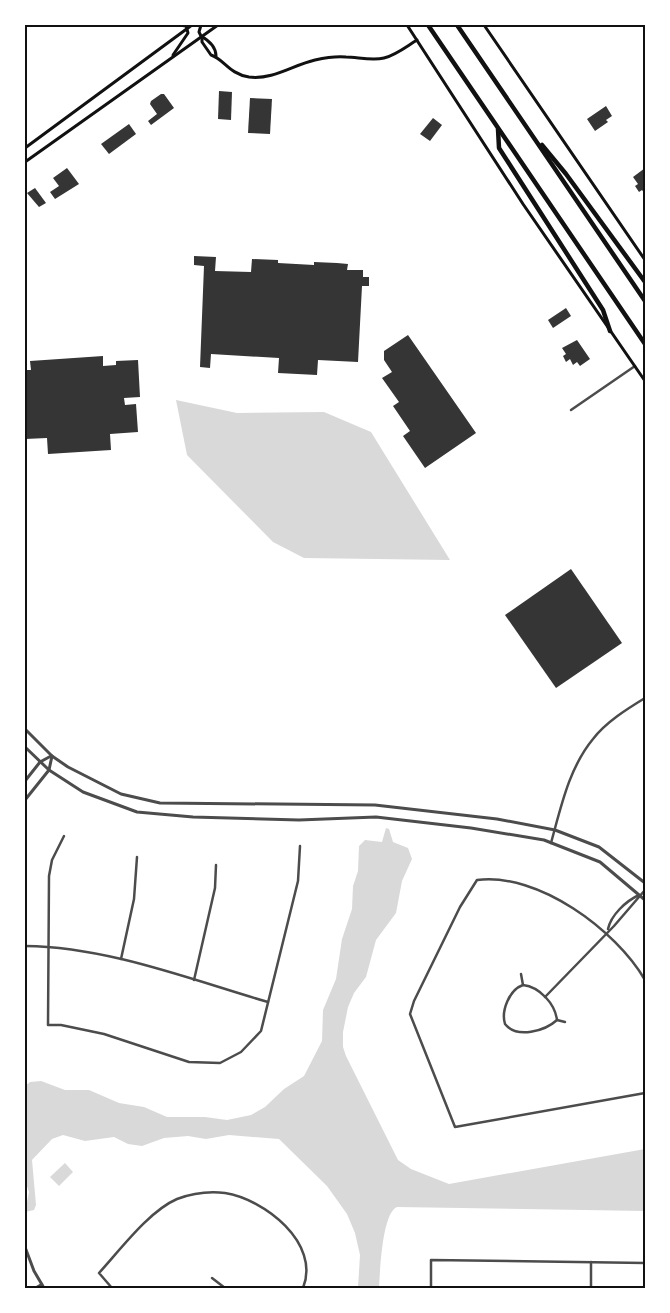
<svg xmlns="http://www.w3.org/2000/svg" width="670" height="1313" font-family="'Archivo Narrow',sans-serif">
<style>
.water{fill:#d9d9d9}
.building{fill:#353535}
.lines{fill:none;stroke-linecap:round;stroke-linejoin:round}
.minor{stroke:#4c4c4c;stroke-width:2.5}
.tertiary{stroke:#4c4c4c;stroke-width:3}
.secondary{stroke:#111;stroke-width:3}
.motorway{stroke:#111;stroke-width:4.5}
.neatline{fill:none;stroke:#111;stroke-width:2}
</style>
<rect width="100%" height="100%" fill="#fff"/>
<g class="water">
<path d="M176,400L237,413L324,412L371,432L450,560L304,558L273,542L187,455Z"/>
<path d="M386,828L389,829L393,842L408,848L412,859L402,881L396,913L376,940L366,977L354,993L348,1007L343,1032V1047L346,1056L398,1160L411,1169L449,1184L645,1149V1211L397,1207C382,1213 380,1272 379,1288H358L360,1255L355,1233L347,1214L327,1186L279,1139L229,1135L206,1139L188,1136L164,1138L142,1146L128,1144L114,1137L85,1141L63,1135L52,1139L32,1160L36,1205L34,1210L25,1212L29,1192L25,1180V1086L30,1082L41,1081L65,1090H89L119,1103L144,1107L167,1117H205L227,1120L251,1115L265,1107L284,1089L304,1076L322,1041L323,1010L336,979L342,939L352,909L353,886L358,871L359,846L365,840L382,842Z"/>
<path d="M65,1163L73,1172L59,1186L50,1177Z"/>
</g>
<g class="building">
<path d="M219,91L232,92L231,120L218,119Z"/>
<path d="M161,94H164L174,108L151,125L148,121L157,114L150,104L151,101Z"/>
<path d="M250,98L272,99L270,134L248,133Z"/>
<path d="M606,106L612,116L606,120L608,122L595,131L587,119Z"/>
<path d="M433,118L442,125L430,141L420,134Z"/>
<path d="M129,124L136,134L109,154L101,144Z"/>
<path d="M67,168L79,184L55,199L50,192L59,186L53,178Z"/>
<path d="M645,168V194L642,190L639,192L635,186L638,184L633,177Z"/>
<path d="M35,188L46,203L39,207L27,193Z"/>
<path d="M194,256L216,257L215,271L251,272L252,259L278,260V263L314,265V262L337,263L348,264L347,270H363V277H369V286H362L358,362L318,360L317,375L278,373L279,358L211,354L210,368L200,367L204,266L194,265Z"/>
<path d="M566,308L571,316L553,328L548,320Z"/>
<path d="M408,335L476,433L425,468L403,436L410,431L393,406L399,402L382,378L392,372L384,360V351Z"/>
<path d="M577,340L590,359L580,366L577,362L573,365L570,359L566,362L563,356L566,354L562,348Z"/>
<path d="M103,356V366L116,365V361L138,360L140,397L124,398L125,405L136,404L138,432L110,434L111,450L48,454L47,438L25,439V370H31L30,361Z"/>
<path d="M571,569L622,643L556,688L505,615Z"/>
</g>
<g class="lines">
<g class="minor">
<path d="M571,410L635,366"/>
<path d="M64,836L52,860L49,876L48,1025H61L104,1034L189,1062L220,1063L241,1052L261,1031L298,881L300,846"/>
<path d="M551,843C561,807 569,768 593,739C606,722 627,709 645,698"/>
<path d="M608,929C611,915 626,901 639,895"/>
<path d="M25,946C108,947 189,979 268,1002"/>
<path d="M121,959L134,899L137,857"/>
<path d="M521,974L523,985"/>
<path d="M194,980L215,888L216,865"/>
<path d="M645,980C616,930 538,872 477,880L460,907L414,1001L410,1014L455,1127L645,1093"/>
<path d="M523,985C540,987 555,1004 557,1020C545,1031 517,1039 505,1024C501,1011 509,990 523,985Z"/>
<path d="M545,997L614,926L645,890"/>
<path d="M557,1020L565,1022"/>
<path d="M212,1278L225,1288"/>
<path d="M35,1288L42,1284"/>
<path d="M112,1288L99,1273C120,1250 149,1211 177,1199C193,1193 208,1191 225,1193C264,1199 321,1243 303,1288"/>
<path d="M431,1288V1260L645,1263"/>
<path d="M591,1288V1262"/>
</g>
<g class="tertiary">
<path d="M25,729L52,756L68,767L121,794L160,803L375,805L497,819L555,830L599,847L645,883"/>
<path d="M25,747L49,770L83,792L137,812L193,817L299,820L376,817L471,828L544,840L600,862L645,900"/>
<path d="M25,781L40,762L51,756"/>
<path d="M25,800L49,770L52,756"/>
<path d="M25,1247L34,1271L44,1288"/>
</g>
<g class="secondary">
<path d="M201,25L199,32L201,36C208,40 216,47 216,56"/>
<path d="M407,25L523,204L645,381"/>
<path d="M484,25L645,260"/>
<path d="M202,38V42L211,55C224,59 229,74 249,77C273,80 293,65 315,60C324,58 336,56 346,57C357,57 372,61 384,58C396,55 407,46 417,40"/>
<path d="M173,55L188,33L186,26L179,25"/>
<path d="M25,148L192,25"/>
<path d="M25,162L218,25"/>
</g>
<g class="motorway">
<path d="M428,25L645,344"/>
<path d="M457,25L645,301"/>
<path d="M498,129L499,148L603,310L610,331"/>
<path d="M542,145L566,174L645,282"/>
</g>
</g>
<rect width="670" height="1313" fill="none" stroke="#ffffff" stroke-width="52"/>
<rect x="26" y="26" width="618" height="1261" class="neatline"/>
</svg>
